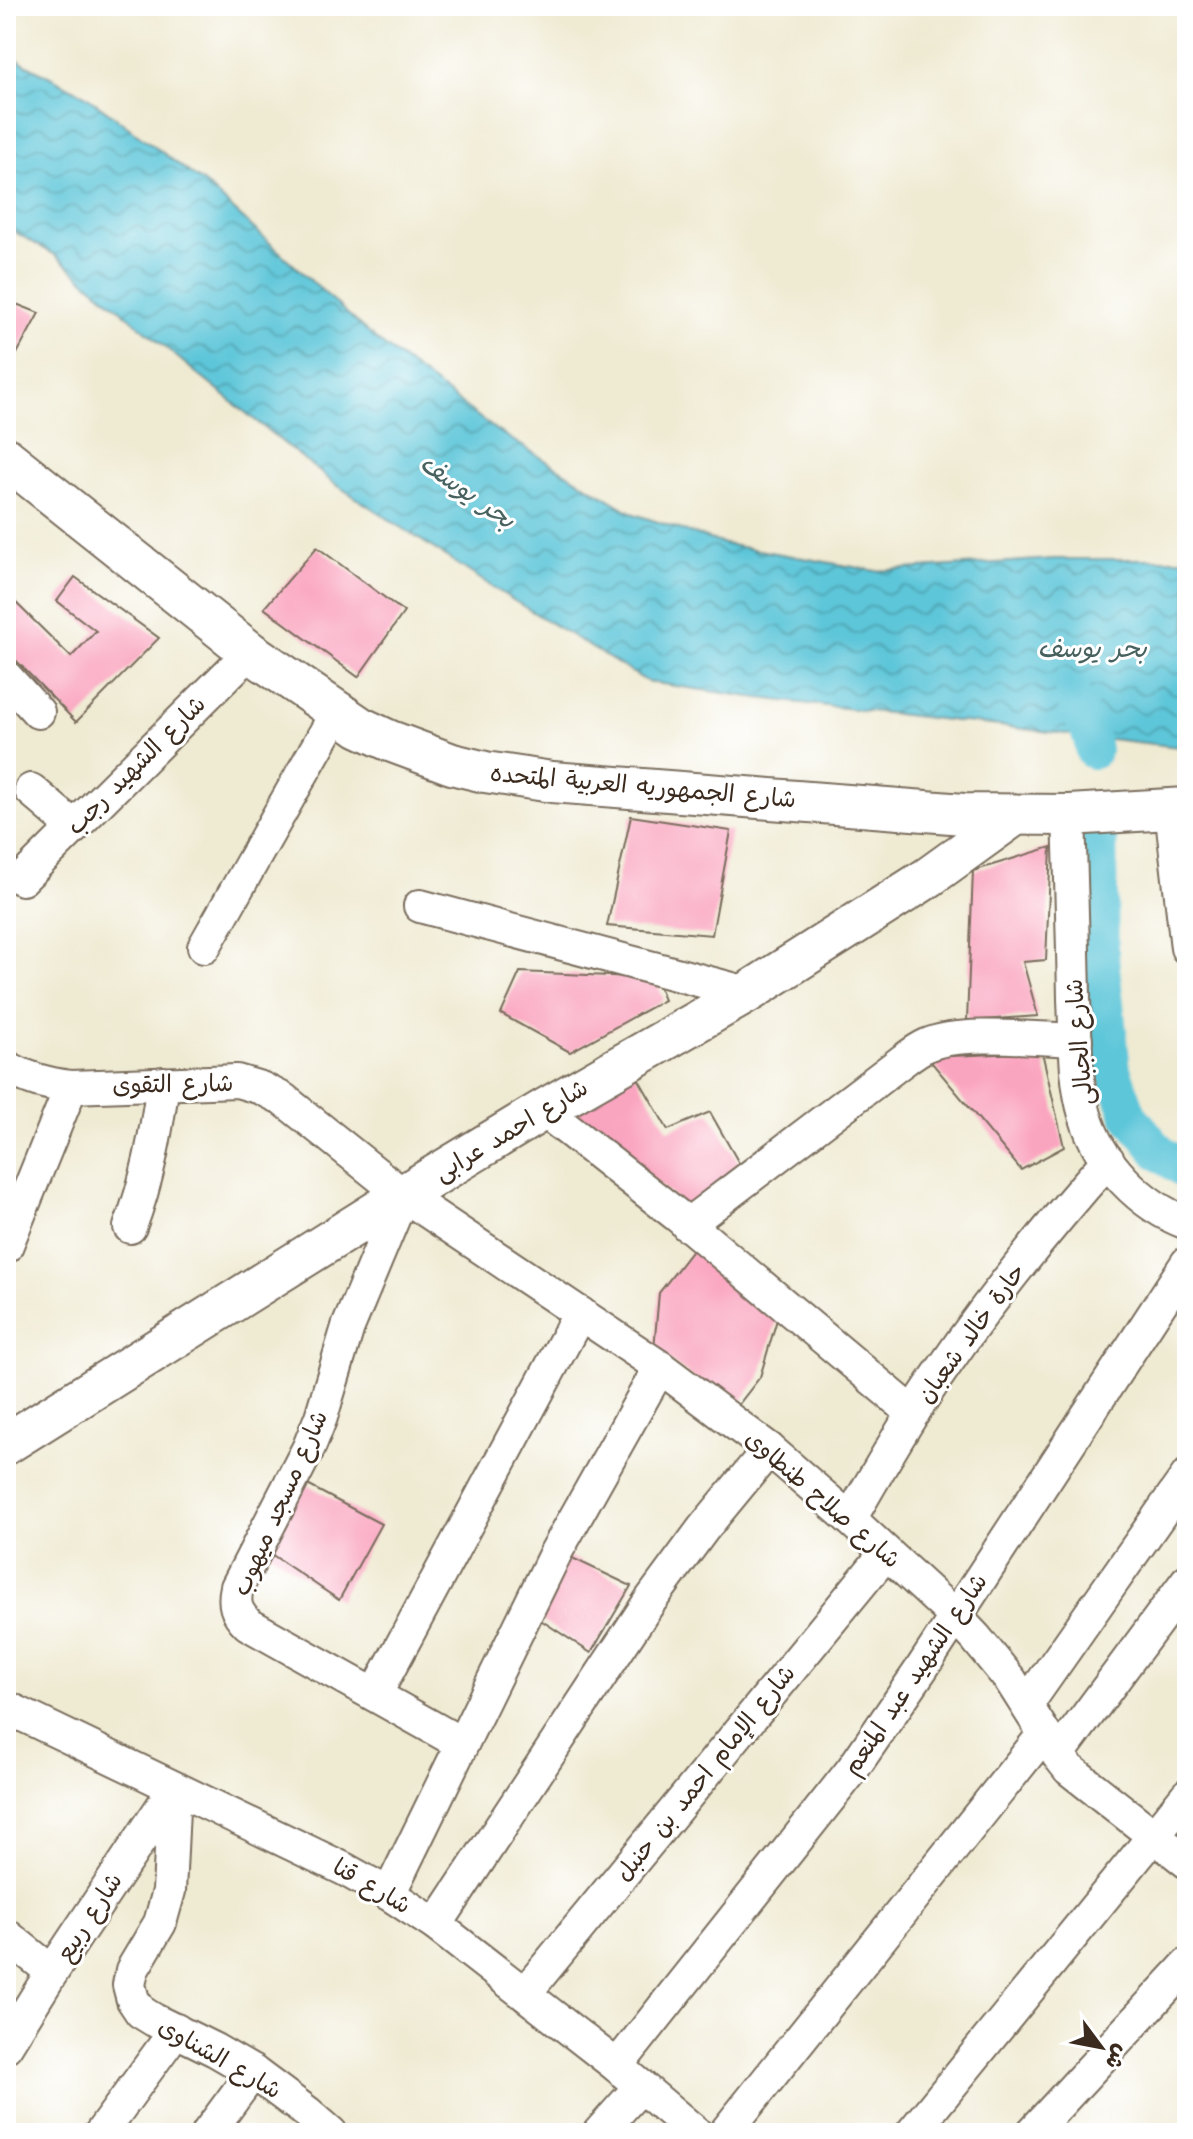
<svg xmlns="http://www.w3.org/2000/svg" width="1193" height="2139" font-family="Kalam,'Playpen Sans Arabic',sans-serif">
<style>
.water{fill:url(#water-waves);stroke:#4c787c;stroke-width:2}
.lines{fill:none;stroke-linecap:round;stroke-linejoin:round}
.canal{stroke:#5dc6d9;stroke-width:36}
.building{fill:#faa5c0}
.minor-casing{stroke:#7a6d5d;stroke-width:36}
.tertiary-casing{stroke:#7a6d5d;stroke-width:44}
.minor{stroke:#fff;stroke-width:32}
.tertiary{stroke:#fff;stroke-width:40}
.labels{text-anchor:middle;stroke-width:6;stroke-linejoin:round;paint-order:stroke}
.street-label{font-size:24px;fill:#3b2a1e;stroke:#fff}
.water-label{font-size:26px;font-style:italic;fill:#47615f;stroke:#fff}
</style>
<defs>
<pattern id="water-waves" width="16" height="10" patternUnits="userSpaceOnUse" patternTransform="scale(2)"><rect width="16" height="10" fill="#5dc6d9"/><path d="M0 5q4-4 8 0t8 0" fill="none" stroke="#4ea1af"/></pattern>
</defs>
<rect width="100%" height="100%" fill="#fff"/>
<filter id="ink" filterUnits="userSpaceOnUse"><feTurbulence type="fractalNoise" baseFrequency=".0125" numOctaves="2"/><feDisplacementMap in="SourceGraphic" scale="16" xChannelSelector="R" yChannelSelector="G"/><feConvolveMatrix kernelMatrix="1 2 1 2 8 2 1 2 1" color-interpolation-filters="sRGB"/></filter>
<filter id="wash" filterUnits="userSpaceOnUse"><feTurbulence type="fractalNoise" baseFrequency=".006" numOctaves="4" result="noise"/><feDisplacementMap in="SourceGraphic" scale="32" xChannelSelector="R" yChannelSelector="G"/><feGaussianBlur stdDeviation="1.8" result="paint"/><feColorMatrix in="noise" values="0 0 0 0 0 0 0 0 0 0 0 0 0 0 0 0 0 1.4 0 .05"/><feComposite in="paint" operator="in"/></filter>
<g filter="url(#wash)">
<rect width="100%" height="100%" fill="#efead2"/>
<path class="water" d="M6,54L85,95L206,185L375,339L496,430L634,514L724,544L876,571L1054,559H1187V748L758,698L648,682L508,597L335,484L200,376L55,255L6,227Z"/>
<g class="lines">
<g class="canal">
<path d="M1072,695L1091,737L1093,751"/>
<path d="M1099,835L1101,958L1113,1070L1129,1115L1159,1152L1187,1172"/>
</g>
</g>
<g id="blocks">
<g class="building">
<path d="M6,300L39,313L6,374Z"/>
<path d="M317,547L404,612L358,677L264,608Z"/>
<path d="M75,577L159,638L76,722L6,650V593L71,657L96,631L57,601Z"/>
<path d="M631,816L731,831L712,935L607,926Z"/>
<path d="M1051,847L1046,960L1023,962L1038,1016L967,1021L973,871Z"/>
<path d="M520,972L655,978L664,1000L570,1052L501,1014Z"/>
<path d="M1042,1052L1064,1147L1021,1170L927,1057Z"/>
<path d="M634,1071L668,1130L710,1112L744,1172L690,1210L568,1111Z"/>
<path d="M694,1248L778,1316L760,1377L735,1409L654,1349L659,1293Z"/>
<path d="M302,1482L381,1524L339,1600L268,1552Z"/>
<path d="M566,1555L631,1586L591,1653L536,1617Z"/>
</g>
</g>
</g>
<g filter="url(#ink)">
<use href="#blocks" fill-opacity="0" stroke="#7a6d5d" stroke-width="2"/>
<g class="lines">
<defs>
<g id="minor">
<path d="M6,677L38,712"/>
<path d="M31,790L74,827"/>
<path d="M1171,809L1187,948"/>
<path d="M1069,815C1071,877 1073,938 1074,999C1076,1037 1074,1079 1085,1115C1099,1163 1141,1206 1187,1223"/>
<path d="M22,879L250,652"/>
<path d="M420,906L747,993"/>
<path d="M204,947L337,712"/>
<path d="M6,1067C28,1079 47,1084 71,1087L237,1081L261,1088L283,1099L403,1195L660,1367L769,1449L850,1519L955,1616L975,1637L1011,1681L1058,1755L1069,1769L1187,1862"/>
<path d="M543,1110L678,1216L913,1413"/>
<path d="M403,1195L348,1327L321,1417L309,1447L237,1587C233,1604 236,1612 248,1624L462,1744"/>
<path d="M687,1225L901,1062C909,1056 918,1049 927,1045C961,1030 1037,1039 1076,1040"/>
<path d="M130,1227C148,1179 156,1134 163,1083"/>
<path d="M6,1247L71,1087"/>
<path d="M850,1519C871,1483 891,1448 913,1413C971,1323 1037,1240 1108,1160"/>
<path d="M375,1695L580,1313"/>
<path d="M1027,1704L1187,1476"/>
<path d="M6,1707L344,1869L389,1894L436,1925L617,2066L696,2133"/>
<path d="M1058,1755L1187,1581"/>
<path d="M174,1789L169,1891L160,1923L132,1970L129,1985L133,2000L141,2012L154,2020L215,2050L253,2072L308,2113L331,2133"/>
<path d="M389,1894L556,1552L660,1367"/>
<path d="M436,1925L650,1601L703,1529L769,1449"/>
<path d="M6,1935L52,1972"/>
<path d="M525,1993L886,1553"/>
<path d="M6,2046L52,1972L174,1789"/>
<path d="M617,2066L852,1770L922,1668L1187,1263"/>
<path d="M101,2133L176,2030"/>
<path d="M208,2133L253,2072"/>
<path d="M599,2133L641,2086"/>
<path d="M725,2133L1044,1734"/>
<path d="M912,2133L1187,1795"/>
<path d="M1032,2133L1187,1965"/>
</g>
<g id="tertiary">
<path d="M6,458L250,652L360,727L390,741L452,764L485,772L552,782L964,814L1069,815L1187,808"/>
<path d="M6,1444L403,1195L543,1110L747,993L929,877L1015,815"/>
</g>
</defs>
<use href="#minor" class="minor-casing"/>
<use href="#tertiary" class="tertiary-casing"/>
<use href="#minor" class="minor"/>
<use href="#tertiary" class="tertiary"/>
</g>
</g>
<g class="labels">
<g class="street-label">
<text transform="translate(136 765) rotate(-45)" y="8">شارع الشهيد رجب</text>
<text transform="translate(643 786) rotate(5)" y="8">شارع الجمهوريه العربية المتحده</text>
<text transform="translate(1079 1042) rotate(-95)" y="8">شارع الجبالى</text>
<text transform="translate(173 1084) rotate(-1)" y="8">شارع التقوى</text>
<text transform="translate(511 1130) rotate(-31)" y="8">شارع احمد عرابى</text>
<text transform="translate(971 1333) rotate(-54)" y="8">حارة خالد شعبان</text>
<text transform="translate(823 1499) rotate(41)" y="8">شارع صلاح طنطاوى</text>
<text transform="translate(280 1503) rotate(-66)" y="8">شارع مسجد ميهوب</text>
<text transform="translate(915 1674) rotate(-56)" y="8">شارع الشهيد عبد المنعم</text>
<text transform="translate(705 1773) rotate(-51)" y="8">شارع الإمام احمد بن حنبل</text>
<text transform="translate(372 1886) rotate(30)" y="8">شارع قنا</text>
<text transform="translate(89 1917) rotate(-57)" y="8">شارع ربيع</text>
<text transform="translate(220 2058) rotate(30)" y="8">شارع الشناوى</text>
</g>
<g class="water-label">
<text transform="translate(468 491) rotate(35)" y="9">بحر يوسف</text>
<text x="1092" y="657">بحر يوسف</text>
</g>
</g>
<rect width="1193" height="2139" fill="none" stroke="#fff" stroke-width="32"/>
<g transform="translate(1101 2047) rotate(122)" stroke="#ffffff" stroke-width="6" paint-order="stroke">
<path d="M0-6L14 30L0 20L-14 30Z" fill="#3b2a1e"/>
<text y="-12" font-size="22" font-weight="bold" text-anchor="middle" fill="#3b2a1e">ش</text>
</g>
</svg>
